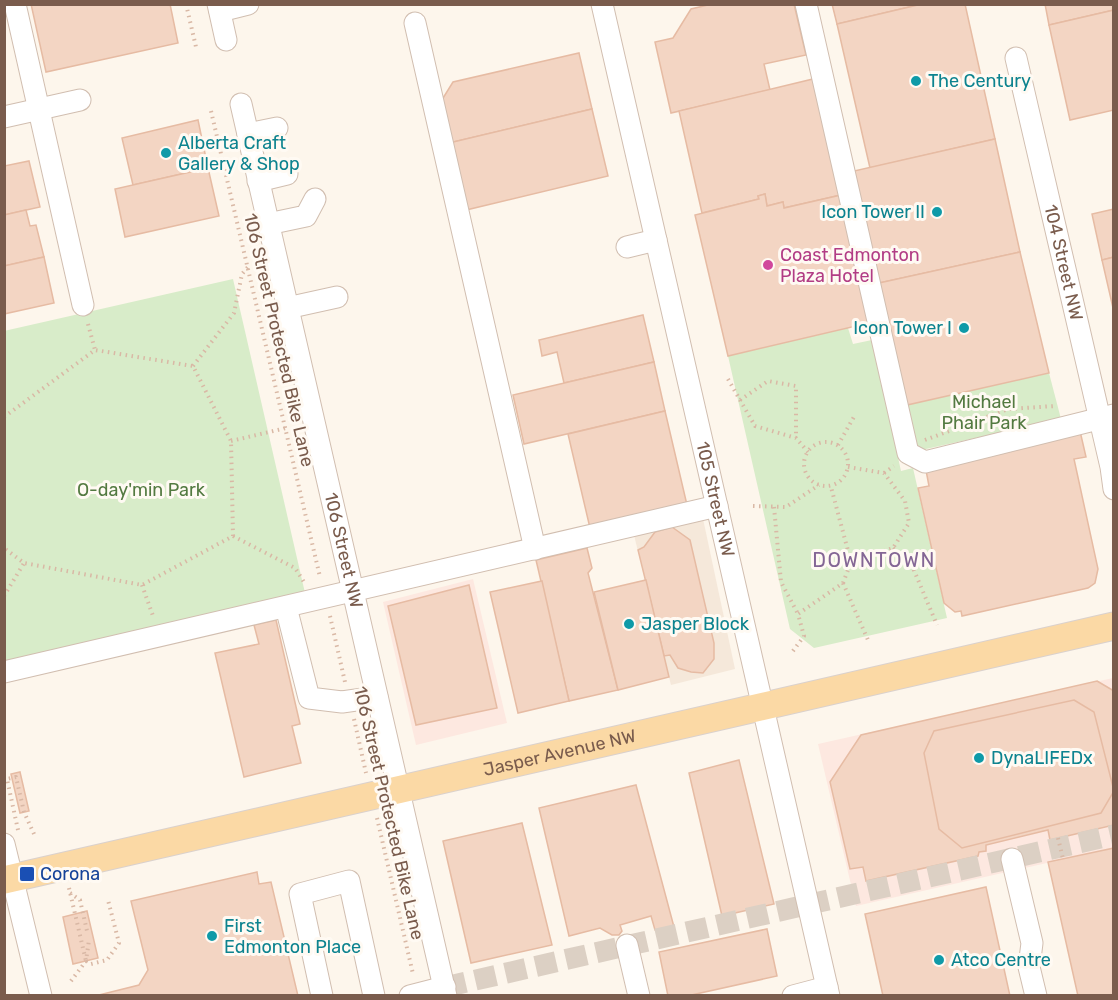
<svg xmlns="http://www.w3.org/2000/svg" width="1118" height="1000" font-family="Rubik,sans-serif">
<style>
.residential{fill:#f5e8da}
.commercial{fill:#fde8e0}
.park{fill:#d8ecc9}
.building{fill:#f3d5c3;stroke:#e6bba3;stroke-width:1.5}
.lines{fill:none;stroke-linecap:round;stroke-linejoin:round}
.minor-tunnel{stroke:#dcd0c4;stroke-width:21;stroke-dasharray:21 10;stroke-linecap:butt}
.minor-casing{stroke:#d1beb0;stroke-width:23}
.major-casing{stroke:#dad1cd;stroke-width:29}
.path{stroke:#d9b8a5;stroke-width:4;stroke-dasharray:1.5 4.5;stroke-linecap:butt}
.minor{stroke:#fff;stroke-width:21}
.major{stroke:#fbd9a5;stroke-width:27}
.path-bridge{stroke:#d9b8a5;stroke-width:4;stroke-dasharray:1.5 4.5;stroke-linecap:butt}
.culture-dot{fill:#0f9aa8;stroke:#fffaf3;stroke-width:2}
.hotel-dot{fill:#d1479c;stroke:#fffaf3;stroke-width:2}
.transit-dot{fill:#1a4fb4;stroke:#fffaf3;stroke-width:2}
.labels{text-anchor:middle;stroke-width:6;stroke-linejoin:round;paint-order:stroke}
.culture-label{font-size:18px;fill:#0d838f;stroke:#fffaf3;text-anchor:start}
.hotel-label{font-size:18px;fill:#b23c85;stroke:#fffaf3;text-anchor:start}
.street-label{font-size:18px;fill:#7a5c4d;stroke:#fffaf3}
.park-label{font-size:18px;fill:#537a41;stroke:#fffaf3}
.transit-label{font-size:18px;fill:#164399;stroke:#fffaf3;text-anchor:start}
.neighbourhood-label{font-size:20px;letter-spacing:1.5px;fill:#846695;stroke:#fffaf3}
</style>
<rect width="100%" height="100%" fill="#fdf6ec"/>
<path class="residential" d="M702,514L735,669L671,685L633,531Z"/>
<g class="commercial">
<path d="M473,579L507,723L416,745L383,602Z"/>
<path d="M1113,678V848L856,906L818,744Z"/>
</g>
<g class="park">
<path d="M233,279L305,593L5,663L4,331Z"/>
<path d="M848,328L853,344L872,340L901,471L913,468L947,618L814,648L790,629L728,356Z"/>
<path d="M1049,373L1061,419L917,451L907,405Z"/>
</g>
<g class="building">
<path d="M31,4H170L178,43L46,72Z"/>
<path d="M712,4H794L806,55L764,64L770,90L671,113L655,42L673,38L691,9Z"/>
<path d="M832,4H922L837,24Z"/>
<path d="M922,4H965L995,139L870,168L837,24Z"/>
<path d="M1045,4H1114V10L1049,25Z"/>
<path d="M1114,10V110L1070,120L1049,25Z"/>
<path d="M579,53L592,109L449,143L440,103L453,82Z"/>
<path d="M813,79L841,195L784,208L783,202L767,206L765,194L758,196L759,199L702,213L679,111Z"/>
<path d="M592,109L608,176L466,210L449,143Z"/>
<path d="M198,120L208,168L133,185L122,138Z"/>
<path d="M995,139L1020,252L879,283L854,171Z"/>
<path d="M29,161L40,207L4,215V166Z"/>
<path d="M208,168L219,216L125,237L115,189Z"/>
<path d="M765,194L767,206L783,202L784,208L841,195L869,323L728,356L695,215L759,199L758,196Z"/>
<path d="M1114,209V257L1102,260L1092,214Z"/>
<path d="M26,210L30,226L36,225L44,257L4,266V215Z"/>
<path d="M1020,252L1049,373L907,405L879,283Z"/>
<path d="M44,257L54,303L4,314V266Z"/>
<path d="M1114,257V308H1113L1102,260Z"/>
<path d="M643,315L654,362L564,383L557,352L542,356L539,340Z"/>
<path d="M654,362L665,411L524,444L513,395Z"/>
<path d="M665,411L687,505L590,528L568,434Z"/>
<path d="M1080,431L1086,457L1074,459L1098,569L1095,583L1088,588L962,616L961,611L955,612L944,603L918,488L929,486L925,465Z"/>
<path d="M672,527L690,540L714,643V659L703,673L691,672L678,668L670,655L664,656L638,550L644,547L655,532Z"/>
<path d="M587,548L592,568L588,573L618,690L569,701L536,560Z"/>
<path d="M646,580L669,677L618,690L594,592Z"/>
<path d="M542,581L569,701L518,713L490,592Z"/>
<path d="M469,585L497,708L416,725L388,606Z"/>
<path d="M276,620L300,724L292,726L301,763L244,777L215,653L259,644L254,625Z"/>
<path d="M1097,681L1114,691V825L1050,840L1048,830L986,845V851L979,852L978,856L866,881L863,867L850,869L830,782L861,735Z"/>
<path d="M1074,700L1094,712L1114,791L1101,813L962,848L939,829L924,753L934,731Z"/>
<path d="M739,760L774,904L722,916L689,773Z"/>
<path d="M20,772L29,811L20,813L11,774Z"/>
<path d="M636,785L674,927L655,930L651,916L620,925L622,931L619,935H612L600,928L569,936L539,808Z"/>
<path d="M522,823L552,945L471,963L443,841Z"/>
<path d="M1114,848V996H1078L1048,862Z"/>
<path d="M257,872L259,884L271,882L298,996H95L139,985L148,970L131,901Z"/>
<path d="M986,887L1010,996H883L865,914Z"/>
<path d="M87,911L98,958L73,964L63,917Z"/>
<path d="M767,929L777,976L687,996H668L659,952Z"/>
</g>
<g class="lines">
<path class="minor-tunnel" d="M445,987L1114,835"/>
<defs>
<g id="minor">
<path d="M15,4L83,305"/>
<path d="M218,4L226,40"/>
<path id="s1" d="M602,4L829,996"/>
<path d="M806,4L908,453L925,462L1114,415"/>
<path d="M220,11L248,4"/>
<path d="M415,23L535,549"/>
<path id="s2" d="M1016,58L1111,467L1114,489"/>
<path id="s3" d="M241,104L446,996"/>
<path d="M4,117L80,100"/>
<path d="M248,134L277,128"/>
<path d="M258,181L287,174"/>
<path d="M268,224L306,216L315,199"/>
<path d="M627,247L656,240"/>
<path d="M287,308L337,297"/>
<path d="M286,607L309,698L342,702L377,697"/>
<path d="M4,672L717,506"/>
<path d="M4,844L41,996"/>
<path d="M1012,859L1032,943L1029,967L1036,996"/>
<path d="M627,945L639,996"/>
<path d="M322,996L300,894L349,881L374,996"/>
<path d="M410,996L445,987"/>
<path d="M793,996L827,987"/>
</g>
<g id="major">
<path id="s4" d="M4,880L1114,626"/>
</g>
</defs>
<use href="#minor" class="minor-casing"/>
<use href="#major" class="major-casing"/>
<g class="path">
<path d="M186,4L196,47"/>
<path d="M211,111L320,577"/>
<path d="M88,324L95,350"/>
<path d="M193,366L234,313L242,274L248,267"/>
<path d="M728,379L755,426L796,438L808,452"/>
<path d="M740,400L768,381L796,386V438"/>
<path d="M4,417L95,350L193,366L231,441L233,536L142,585L24,563L4,548"/>
<path d="M925,440L1008,409L1055,406"/>
<path d="M231,441L286,428"/>
<circle cx="826" cy="464" r="22"/>
<path d="M838,445L855,415"/>
<path d="M848,467L884,473L905,501L909,523L893,548L851,562"/>
<path d="M884,473L894,466"/>
<path d="M753,506L786,507L819,485"/>
<path d="M774,507L781,582L798,614"/>
<path d="M233,536L295,568L304,582"/>
<path d="M893,548L913,568L937,625"/>
<path d="M843,583L868,640"/>
<path d="M142,585L153,616"/>
<path d="M4,596L24,563"/>
<path d="M330,616L345,682"/>
<path d="M793,651L804,636L798,614L843,583L851,562L831,487"/>
<path d="M354,719L366,773"/>
<path d="M377,818L413,974"/>
<path d="M18,830L7,779L16,777L24,812L34,834"/>
<path d="M69,888L86,961"/>
<path d="M70,893L80,900L87,931"/>
<path d="M86,961L91,964L107,960L119,943L108,900"/>
<path d="M71,981L86,961L89,940"/>
</g>
<use href="#minor" class="minor"/>
<use href="#major" class="major"/>
<path class="path-bridge" d="M1058,838L1063,859"/>
</g>
<g class="culture-dot">
<circle cx="916" cy="81" r="6"/>
<circle cx="166" cy="153" r="6"/>
<circle cx="937" cy="212" r="6"/>
<circle cx="964" cy="328" r="6"/>
<circle cx="629" cy="624" r="6"/>
<circle cx="979" cy="758" r="6"/>
<circle cx="212" cy="936" r="6"/>
<circle cx="939" cy="960" r="6"/>
</g>
<circle class="hotel-dot" cx="768" cy="265" r="6"/>
<rect class="transit-dot" x="19" y="866" width="16" height="16" rx="3"/>
<g class="labels">
<g class="culture-label">
<text x="928" y="87">The Century</text>
<text x="178" y="149">Alberta Craft<tspan x="178" dy="21">Gallery &amp; Shop</tspan></text>
<text x="925" y="218" text-anchor="end">Icon Tower II</text>
<text x="952" y="334" text-anchor="end">Icon Tower I</text>
<text x="641" y="630">Jasper Block</text>
<text x="991" y="764">DynaLIFEDx</text>
<text x="224" y="932">First<tspan x="224" dy="21">Edmonton Place</tspan></text>
<text x="951" y="966">Atco Centre</text>
</g>
<g class="hotel-label">
<text x="780" y="261">Coast Edmonton<tspan x="780" dy="21">Plaza Hotel</tspan></text>
</g>
<g class="street-label">
<text dy="6" stroke="none"><textPath href="#s2" startOffset="210">104 Street NW</textPath></text>
<text transform="translate(279 340) rotate(77)" y="6">106 Street Protected Bike Lane</text>
<text dy="6" stroke="none"><textPath href="#s1" startOffset="508">105 Street NW</textPath></text>
<text dy="6" stroke="none"><textPath href="#s3" startOffset="458">106 Street NW</textPath></text>
<text dy="6" stroke="none"><textPath href="#s4" startOffset="570">Jasper Avenue NW</textPath></text>
<text transform="translate(389 813) rotate(77)" y="6">106 Street Protected Bike Lane</text>
</g>
<g class="park-label">
<text x="984" y="408">Michael<tspan x="984" dy="21">Phair Park</tspan></text>
<text x="141" y="496">O-day'min Park</text>
</g>
<g class="transit-label">
<text x="40" y="880">Corona</text>
</g>
<g class="neighbourhood-label">
<text x="874" y="567">DOWNTOWN</text>
</g>
</g>
<rect width="1118" height="1000" fill="none" stroke="#7a5c4d" stroke-width="12"/>
</svg>
